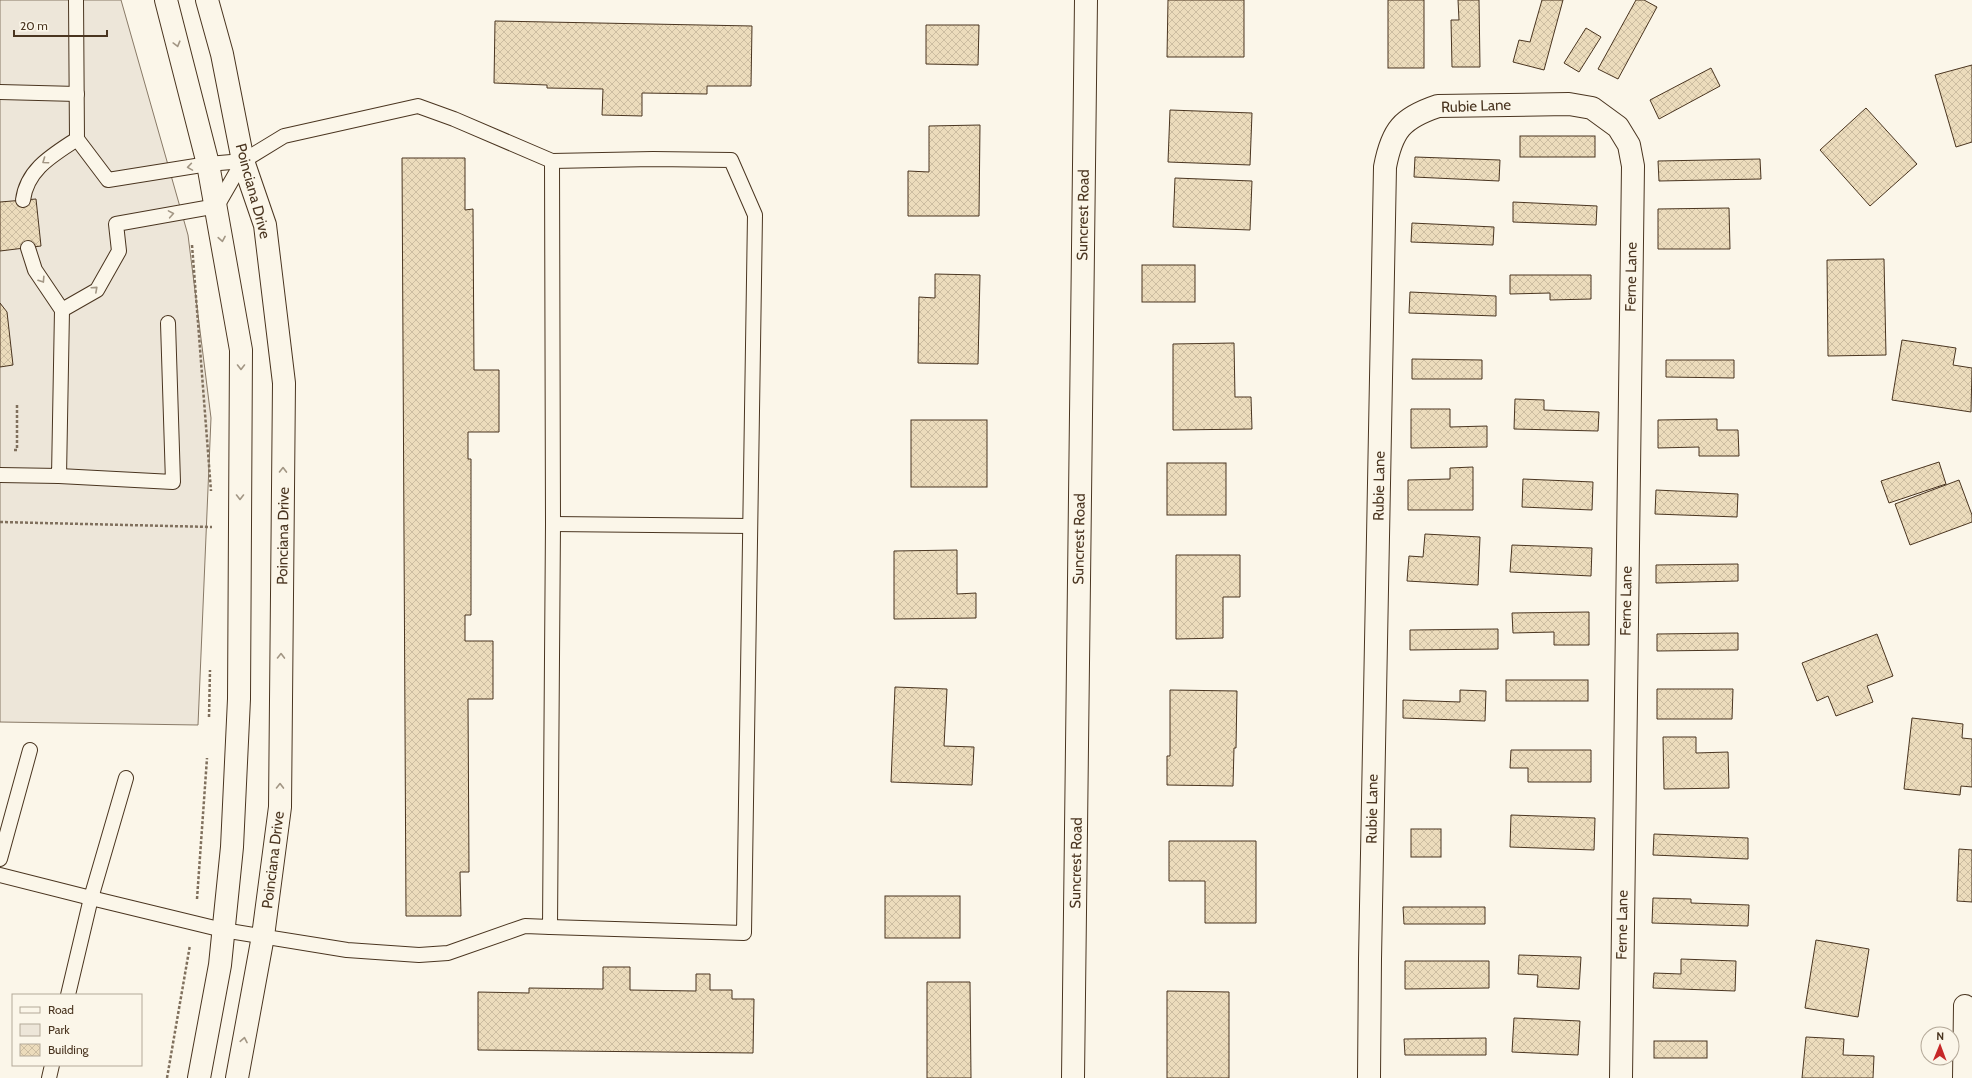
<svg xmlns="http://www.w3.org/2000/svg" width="1972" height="1078" font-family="Cabin,sans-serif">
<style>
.green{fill:#ede6d9;stroke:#887966}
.building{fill:url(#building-cross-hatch);stroke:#4a3520}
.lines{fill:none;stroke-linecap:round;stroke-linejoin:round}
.lane-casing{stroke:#4a3520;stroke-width:16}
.street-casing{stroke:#4a3520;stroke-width:24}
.path{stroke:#7f6f5c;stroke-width:2.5;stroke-dasharray:3 2;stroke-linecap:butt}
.lane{stroke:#fbf6e9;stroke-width:14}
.street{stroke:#fbf6e9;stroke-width:22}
.oneway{stroke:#a29684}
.labels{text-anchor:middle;stroke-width:3;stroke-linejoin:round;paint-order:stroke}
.street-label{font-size:15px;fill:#4a3520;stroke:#fbf6e9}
</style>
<defs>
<pattern id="building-cross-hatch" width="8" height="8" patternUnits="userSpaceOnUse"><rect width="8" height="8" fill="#ecdcbc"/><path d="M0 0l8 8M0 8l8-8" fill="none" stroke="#ccbda1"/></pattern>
</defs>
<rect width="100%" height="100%" fill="#fbf6e9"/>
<path class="green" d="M0,0H121L188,235L211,418L198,725L0,722Z"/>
<g class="building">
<path d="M1168,0H1244V57H1167Z"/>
<rect x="1388" y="0" width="36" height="68"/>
<path d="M1458,0H1479L1480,67H1452L1451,20H1459Z"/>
<path d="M1542,0H1563L1544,70L1513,62L1519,40L1530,42Z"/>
<path d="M1636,0H1644L1657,7L1618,79L1598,69Z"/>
<path d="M495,21L752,26L751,86H707V94L642,93V116L602,115L603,89L547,88V85L494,83Z"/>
<path d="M926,25H979L978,65L926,64Z"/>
<path d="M1586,28L1601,37L1579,72L1564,63Z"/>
<path d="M1972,65V142L1956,147L1935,75Z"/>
<path d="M1711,68L1720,86L1659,119L1650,100Z"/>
<path d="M1866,108L1917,164L1870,206L1820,150Z"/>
<path d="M1170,110L1252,113L1250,165L1168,162Z"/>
<path d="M980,125L979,216H908V171L929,172V126Z"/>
<rect x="1520" y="136" width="75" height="21"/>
<path d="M1415,157L1500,160L1499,181L1414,177Z"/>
<path d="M402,158H465V210L473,209L474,370H499V432H468V459H471V615H465V641H493V699H468L469,872H460L461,916H406Z"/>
<path d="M1760,159L1761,179L1659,181L1658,161Z"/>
<path d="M1175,178L1252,181L1250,230L1173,227Z"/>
<path d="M36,199L41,246L0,251V202Z"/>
<path d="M1513,202L1597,206L1596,225L1513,222Z"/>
<path d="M1729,208L1730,249H1658V209Z"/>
<path d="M1412,223L1494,227L1493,245L1411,242Z"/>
<path d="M1884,259L1886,355L1828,356L1827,260Z"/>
<rect x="1142" y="265" width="53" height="37"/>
<path d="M935,274L980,275L978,364L918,363L919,297L935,298Z"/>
<path d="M1510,275H1591V299L1550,300V293L1510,294Z"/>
<path d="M1410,292L1496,296V316L1409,313Z"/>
<path d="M0,303L7,312L13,365L0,367Z"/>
<path d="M1902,340L1956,348L1953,365L1972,368L1971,412L1892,400Z"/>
<path d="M1234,343L1235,397H1251L1252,429L1173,430V344Z"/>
<path d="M1412,359L1482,360V379H1412Z"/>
<path d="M1666,360H1734V378L1666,377Z"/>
<path d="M1515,399L1544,400V410L1599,412L1598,431L1514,429Z"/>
<path d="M1411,409H1450V427L1487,426V447L1411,448Z"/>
<path d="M1717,419V430H1738L1739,456H1699V447L1658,448V420Z"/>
<rect x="911" y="420" width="76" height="67"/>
<path d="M1939,462L1946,484L1889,503L1881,481Z"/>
<rect x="1167" y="463" width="59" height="52"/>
<path d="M1473,467V510H1408V480L1450,479V468Z"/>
<path d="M1523,479L1593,482L1592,510L1522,507Z"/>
<path d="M1959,480L1972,515V522L1910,545L1895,504Z"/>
<path d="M1656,490L1738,494L1737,517L1655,514Z"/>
<path d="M1425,534L1480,537L1478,585L1407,581L1409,556L1423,557Z"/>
<path d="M1512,545L1592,548L1591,576L1510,572Z"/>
<path d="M957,550V594L976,593V618L894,619V551Z"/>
<path d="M1176,555H1240V597H1223V638L1176,639Z"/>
<path d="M1738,564V581L1656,583V565Z"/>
<path d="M1589,612V645H1554V632L1513,633L1512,613Z"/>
<path d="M1498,629V649L1410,650V630Z"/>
<path d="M1738,633V650L1657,651V634Z"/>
<path d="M1877,634L1893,676L1867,686L1873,702L1836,716L1828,696L1817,701L1802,663Z"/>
<rect x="1506" y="680" width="82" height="21"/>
<path d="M895,687L947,689L944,746L974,747L972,785L891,782Z"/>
<path d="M1657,689H1733L1732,719H1657Z"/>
<path d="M1170,690L1237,691L1236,748H1234L1233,786L1167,785V756H1170Z"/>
<path d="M1460,690L1486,691L1485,721L1403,718V700L1460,702Z"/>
<path d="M1912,718L1963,724L1962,738L1972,739V787L1961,786L1960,795L1904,789Z"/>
<path d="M1663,737H1696V753L1728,752L1729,788L1664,789Z"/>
<path d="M1511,750H1591V782H1528V768H1510Z"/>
<path d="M1511,815L1595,818L1594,850L1510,847Z"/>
<rect x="1411" y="829" width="30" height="28"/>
<path d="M1654,834L1748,838V859L1653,855Z"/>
<path d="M1169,841H1256V923H1205V881H1169Z"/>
<path d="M1959,849L1972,850V902L1957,901Z"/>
<rect x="885" y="896" width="75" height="42"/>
<path d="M1653,898L1691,899V903L1749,905L1748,926L1652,923Z"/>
<path d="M1403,907H1485V924H1404Z"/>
<path d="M1816,940L1869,949L1858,1017L1805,1008Z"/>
<path d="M1519,955L1581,957L1579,989L1537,987L1538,975L1518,974Z"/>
<path d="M1681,959L1736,961L1735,991L1653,988L1654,973L1681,974Z"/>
<path d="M1405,961H1489V988L1405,989Z"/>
<path d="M603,967H630V990L696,991V974H710V990H732V999H754L753,1053L478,1050V992L529,993V988L603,989Z"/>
<path d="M927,982H970L971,1078H927Z"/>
<path d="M1167,991L1229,992V1078H1167Z"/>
<path d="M1514,1018L1580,1021L1578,1055L1512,1052Z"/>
<path d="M1806,1037L1844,1039L1843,1055L1874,1056L1873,1078H1802Z"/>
<path d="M1486,1038V1055H1405L1404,1039Z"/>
<rect x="1654" y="1041" width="53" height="17"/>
</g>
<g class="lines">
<defs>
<g id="lane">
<path d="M0,92L77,94"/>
<path d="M23,200C27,169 53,155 77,139"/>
<path d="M62,310L97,290L119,251L116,224L217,206L243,161"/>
<path d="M0,475L59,476L62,310L35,270L28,248"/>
<path d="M59,476L173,482L168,323"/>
<path d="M553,524L750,526"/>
<path d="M0,859L30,750"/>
<path d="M0,875L91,898L126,778"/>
<path d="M550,927L744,933L755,215L731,160L653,159L552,161"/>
<path d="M68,995L91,898L223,930L347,950L419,955L448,953L525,926L550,927L553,524L552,161L454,119L418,106L284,136L243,161L208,164L108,180L77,139L76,0"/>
<path d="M49,1078L52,1065"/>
</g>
<g id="street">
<path d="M166,0L208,164L241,350L239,699L232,847L220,965L199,1078"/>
<path d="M207,0L222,54L243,161L265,225L284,383L280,807L263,936L237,1078"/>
<path d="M1073,1078L1086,0"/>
<path d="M1369,1078L1370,959L1385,167C1392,130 1402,118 1438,106L1569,104L1592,108L1618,127L1629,145L1633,166L1621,1078"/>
<path d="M1964,1078L1965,1006"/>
</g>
</defs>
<use href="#lane" class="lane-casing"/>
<use href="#street" class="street-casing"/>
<g class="path">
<path d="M192,245L211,491"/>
<path d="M14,450H17V405"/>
<path d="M0,522L212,527"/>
<path d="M209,717L210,670"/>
<path d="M197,899L207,758"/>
<path d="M167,1078L190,945"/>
</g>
<use href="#lane" class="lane"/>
<use href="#street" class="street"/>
</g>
<defs><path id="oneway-chevron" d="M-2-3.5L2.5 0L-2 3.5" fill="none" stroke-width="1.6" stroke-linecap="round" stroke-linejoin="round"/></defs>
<g class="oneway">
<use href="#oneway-chevron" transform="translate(177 44) rotate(75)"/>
<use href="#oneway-chevron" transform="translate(45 161) rotate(145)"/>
<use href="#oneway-chevron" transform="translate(190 167) rotate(171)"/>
<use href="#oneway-chevron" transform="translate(171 214) rotate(-10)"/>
<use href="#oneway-chevron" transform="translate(222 239) rotate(80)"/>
<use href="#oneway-chevron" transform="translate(42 280) rotate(57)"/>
<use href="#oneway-chevron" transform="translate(95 289) rotate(-42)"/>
<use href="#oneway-chevron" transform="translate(241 367) rotate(90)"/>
<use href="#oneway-chevron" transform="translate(283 470) rotate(-89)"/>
<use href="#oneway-chevron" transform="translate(240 497) rotate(90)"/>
<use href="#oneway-chevron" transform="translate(281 656) rotate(-89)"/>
<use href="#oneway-chevron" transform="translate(280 786) rotate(-89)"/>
<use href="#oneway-chevron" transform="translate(244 1040) rotate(-79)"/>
</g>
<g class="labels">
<g class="street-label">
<text transform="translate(1476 106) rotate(-2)" y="5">Rubie Lane</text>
<text transform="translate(253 191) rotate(75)" y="5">Poinciana Drive</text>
<text transform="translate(1083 215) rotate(-89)" y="5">Suncrest Road</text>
<text transform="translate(1631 277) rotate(-89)" y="5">Ferne Lane</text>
<text transform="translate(1379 486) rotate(-89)" y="5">Rubie Lane</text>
<text transform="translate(283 536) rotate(-89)" y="5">Poinciana Drive</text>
<text transform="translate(1079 539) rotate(-89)" y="5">Suncrest Road</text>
<text transform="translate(1626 601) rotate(-89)" y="5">Ferne Lane</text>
<text transform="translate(1372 809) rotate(-89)" y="5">Rubie Lane</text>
<text transform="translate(273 860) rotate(-83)" y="5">Poinciana Drive</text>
<text transform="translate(1076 863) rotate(-89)" y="5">Suncrest Road</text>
<text transform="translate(1622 925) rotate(-89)" y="5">Ferne Lane</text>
</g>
</g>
<rect x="12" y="994" width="130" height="72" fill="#fbf6e9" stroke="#b4a999"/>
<rect x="20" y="1007" width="20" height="6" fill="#fbf6e9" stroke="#b4a999"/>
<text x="48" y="1014" font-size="12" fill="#4a3520">Road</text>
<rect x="20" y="1024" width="20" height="12" fill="#ede6d9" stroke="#b4a999"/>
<text x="48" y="1034" font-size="12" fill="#4a3520">Park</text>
<rect x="20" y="1044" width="20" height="12" fill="url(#building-cross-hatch)" stroke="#b4a999"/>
<text x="48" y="1054" font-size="12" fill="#4a3520">Building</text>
<g transform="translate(1940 1046) rotate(1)"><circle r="19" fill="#fbf6e9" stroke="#b4a999"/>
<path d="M0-3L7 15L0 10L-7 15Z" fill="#c62828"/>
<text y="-6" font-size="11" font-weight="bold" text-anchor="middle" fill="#4a3520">N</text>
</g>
<path d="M14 30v6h93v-6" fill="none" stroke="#4a3520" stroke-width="2"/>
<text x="20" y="30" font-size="12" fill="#4a3520" stroke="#fbf6e9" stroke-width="3" paint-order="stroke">20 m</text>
</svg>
